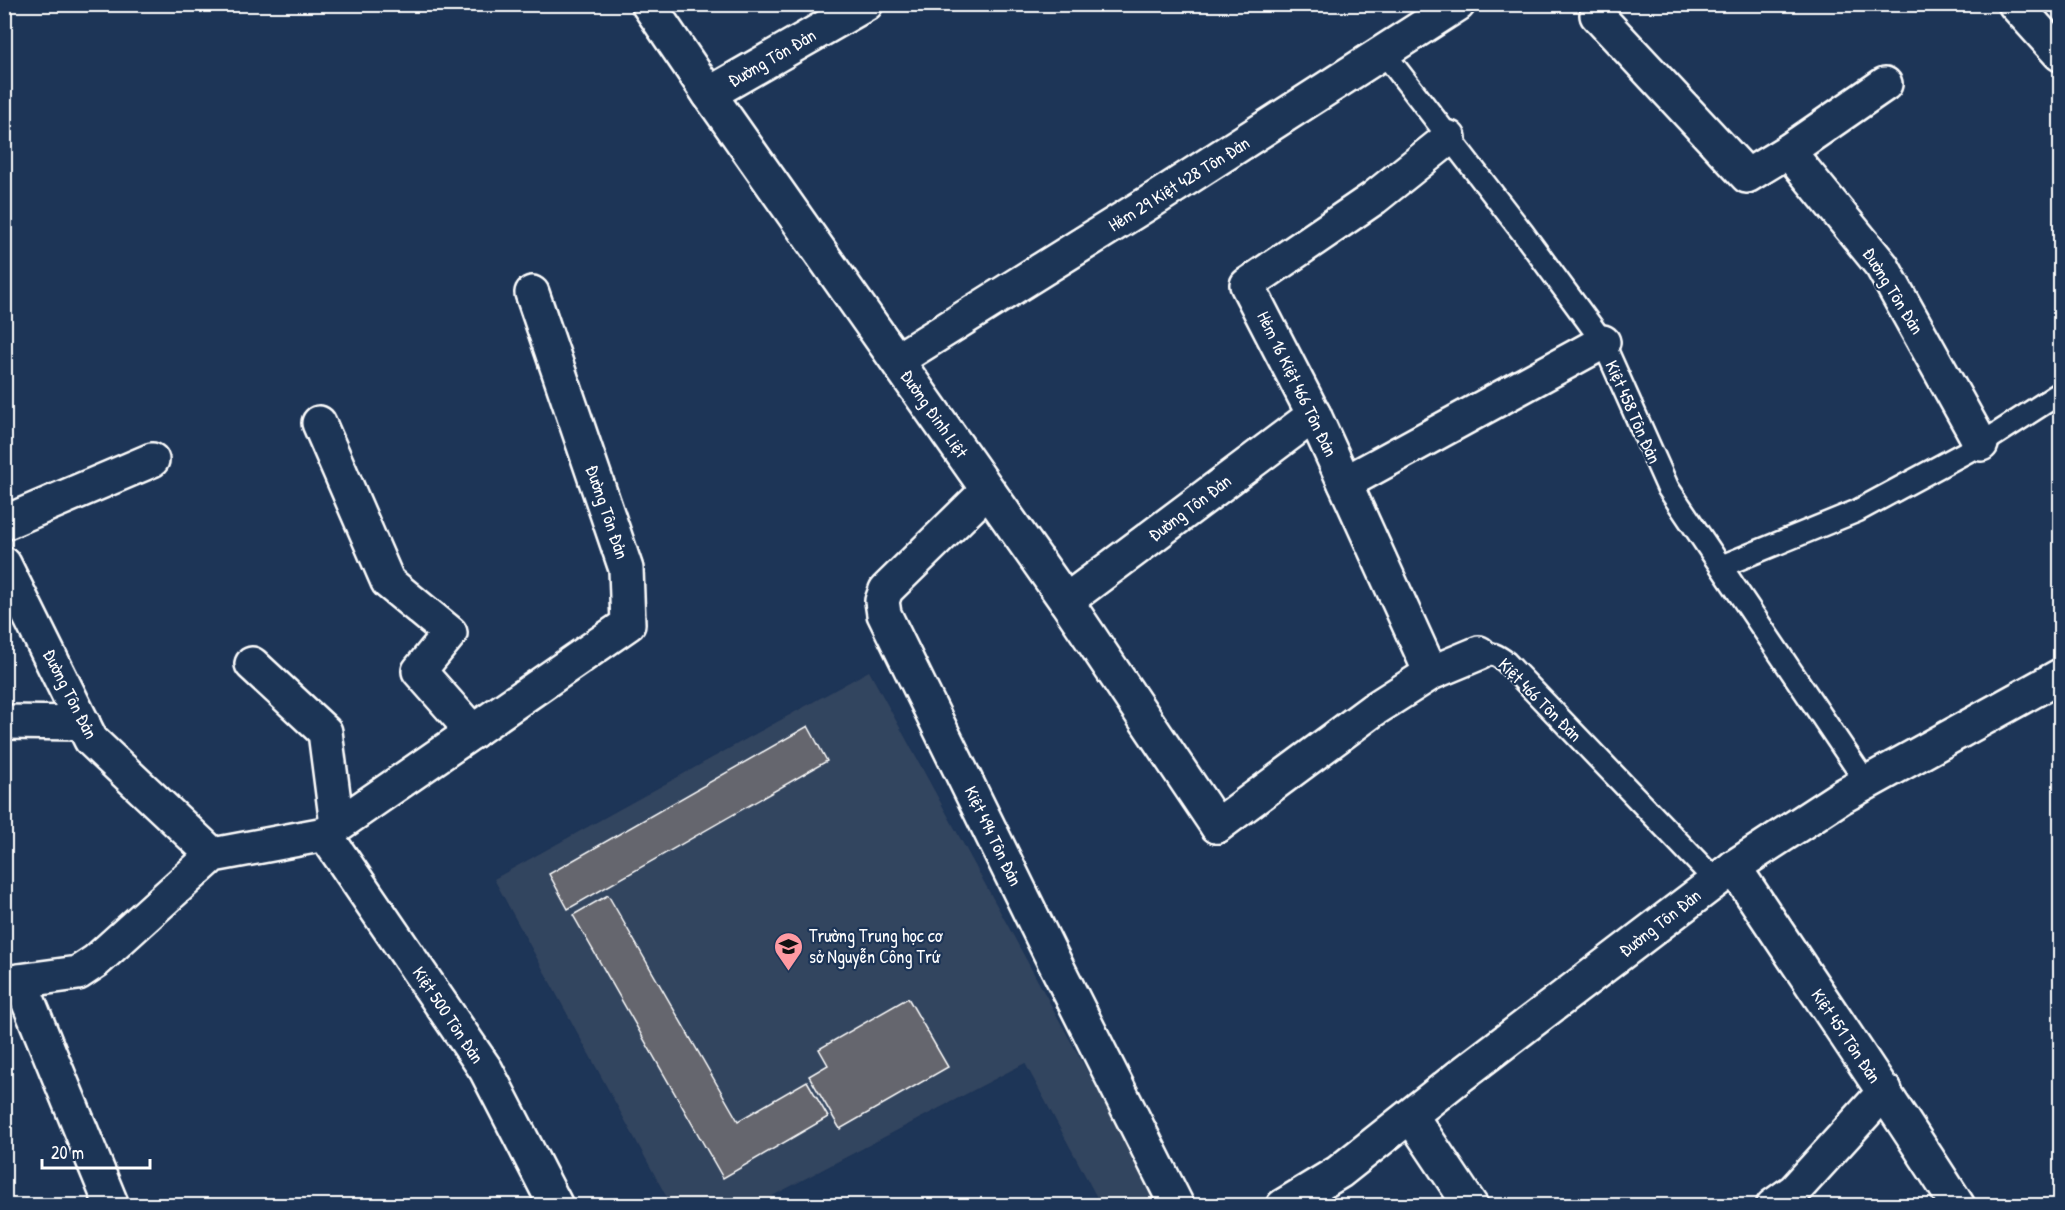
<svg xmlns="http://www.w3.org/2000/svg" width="2065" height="1210" font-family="'Patrick Hand',sans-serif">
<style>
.built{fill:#33445e}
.building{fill:#65666e;stroke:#fff;stroke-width:1.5}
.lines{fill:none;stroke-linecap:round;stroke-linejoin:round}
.lane-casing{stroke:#fff;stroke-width:26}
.street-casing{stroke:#fff;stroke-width:38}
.secondary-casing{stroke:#fff;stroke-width:38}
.lane{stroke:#1d3557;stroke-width:21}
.street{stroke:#1d3557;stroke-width:33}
.secondary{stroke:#1d3557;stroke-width:33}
.labels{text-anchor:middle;stroke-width:4.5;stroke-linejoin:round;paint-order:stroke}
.street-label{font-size:18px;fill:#fff;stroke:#1d3557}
.poi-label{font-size:18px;fill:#fff;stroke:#1d3557;text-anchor:start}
</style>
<rect width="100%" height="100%" fill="#1d3557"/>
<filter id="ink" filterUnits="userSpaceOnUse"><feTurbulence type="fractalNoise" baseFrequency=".0167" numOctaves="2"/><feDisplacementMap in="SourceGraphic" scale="12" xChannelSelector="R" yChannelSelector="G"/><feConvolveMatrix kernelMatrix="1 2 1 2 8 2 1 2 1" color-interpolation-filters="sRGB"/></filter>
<g filter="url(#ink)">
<path class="built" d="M869,671L1160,1205H1101L1025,1063L755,1205H671L494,879Z"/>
<g class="building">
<path d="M808,726L827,761L568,909L549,874Z"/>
<path d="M608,895L738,1121L807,1081L828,1117L723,1178L573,915Z"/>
<path d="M908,998L948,1067L840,1129L809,1076L828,1065L819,1049Z"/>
</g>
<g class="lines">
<defs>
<g id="lane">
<path d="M1384,53L1523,233L1603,342L1668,488L1866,782"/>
<path d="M1722,566L1857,511L1981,444L2060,393"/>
<path d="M1479,653C1491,652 1497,655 1506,662L1715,880"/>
</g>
<g id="street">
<path d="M2015,4L2060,54"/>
<path d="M1597,15L1747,176L1788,151L1885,84"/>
<path d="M709,94L866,4"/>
<path d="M1788,151L1882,266L1981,444"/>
<path d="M897,360L1158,197L1458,4"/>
<path d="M319,423L388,582L450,633L419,671L473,732"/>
<path d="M1345,483L1603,342"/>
<path d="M987,491L886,590L882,601L884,614L1049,951L1177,1206"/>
<path d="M4,523L152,460"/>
<path d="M4,564L91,740L213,855"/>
<path d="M1066,601L1314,415"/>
<path d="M252,664L325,732L337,825"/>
<path d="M1431,673L1314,415L1247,285L1374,198L1449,138"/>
<path d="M4,722L83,723"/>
<path d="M1217,826L1373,710L1431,673L1479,653"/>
<path d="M325,834L486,1070L556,1206"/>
<path d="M1734,867C1808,980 1885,1091 1958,1206"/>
<path d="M20,981L112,1206"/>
<path d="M4,983L78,973L96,961L213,855L325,834L628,624L626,569L532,293"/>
<path d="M1773,1206L1794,1191L1885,1091"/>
</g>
<g id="secondary">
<path d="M648,4L709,94L1066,601L1217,826"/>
<path d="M1411,1116L1471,1206"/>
<path d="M1283,1206L1339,1172L1460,1076L1734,867L1841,797L2060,676"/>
</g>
</defs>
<use href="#lane" class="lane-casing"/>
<use href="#street" class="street-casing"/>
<use href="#secondary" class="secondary-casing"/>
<use href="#lane" class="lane"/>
<use href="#street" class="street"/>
<use href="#secondary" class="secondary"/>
</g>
</g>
<defs>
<symbol id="school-pin" viewBox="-11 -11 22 30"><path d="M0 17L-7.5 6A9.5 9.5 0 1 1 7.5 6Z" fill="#ff9aa2" stroke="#1d3557"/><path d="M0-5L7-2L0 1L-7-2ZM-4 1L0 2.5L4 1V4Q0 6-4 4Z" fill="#111"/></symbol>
</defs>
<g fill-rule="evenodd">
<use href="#school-pin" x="772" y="930" width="33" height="45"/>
</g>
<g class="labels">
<g class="street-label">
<text transform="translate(772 58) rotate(-30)" y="6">Đường Tôn Đản</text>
<text transform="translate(1179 184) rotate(-32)" y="6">Hẻm 29 Kiệt 428 Tôn Đản</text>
<text transform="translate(1893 291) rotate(58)" y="6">Đường Tôn Đản</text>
<text transform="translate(1297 384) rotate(64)" y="6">Hẻm 16 Kiệt 466 Tôn Đản</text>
<text transform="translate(1633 412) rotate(66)" y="6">Kiệt 458 Tôn Đản</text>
<text transform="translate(934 414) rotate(55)" y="6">Đường Đinh Liệt</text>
<text transform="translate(1190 508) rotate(-37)" y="6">Đường Tôn Đản</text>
<text transform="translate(607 512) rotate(71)" y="6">Đường Tôn Đản</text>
<text transform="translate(70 694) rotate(63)" y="6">Đường Tôn Đản</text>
<text transform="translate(1540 700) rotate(45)" y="6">Kiệt 466 Tôn Đản</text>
<text transform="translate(993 836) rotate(64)" y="6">Kiệt 494 Tôn Đản</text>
<text transform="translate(1660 923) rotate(-38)" y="6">Đường Tôn Đản</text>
<text transform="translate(448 1015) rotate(56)" y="6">Kiệt 500 Tôn Đản</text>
<text transform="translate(1846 1036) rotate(56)" y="6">Kiệt 451 Tôn Đản</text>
</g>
<g class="poi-label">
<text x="809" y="942">Trường Trung học cơ<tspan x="809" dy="21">sở Nguyễn Công Trứ</tspan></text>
</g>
</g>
<rect width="2065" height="1210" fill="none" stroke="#1d3557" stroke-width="24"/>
<rect x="12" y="12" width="2041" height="1186" fill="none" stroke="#fff" stroke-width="2" filter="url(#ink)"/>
<path d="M42 1159v9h108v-9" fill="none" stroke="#ffffff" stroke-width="3"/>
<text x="51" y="1159" font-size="18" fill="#ffffff" stroke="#1d3557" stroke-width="4.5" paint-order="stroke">20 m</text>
</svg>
